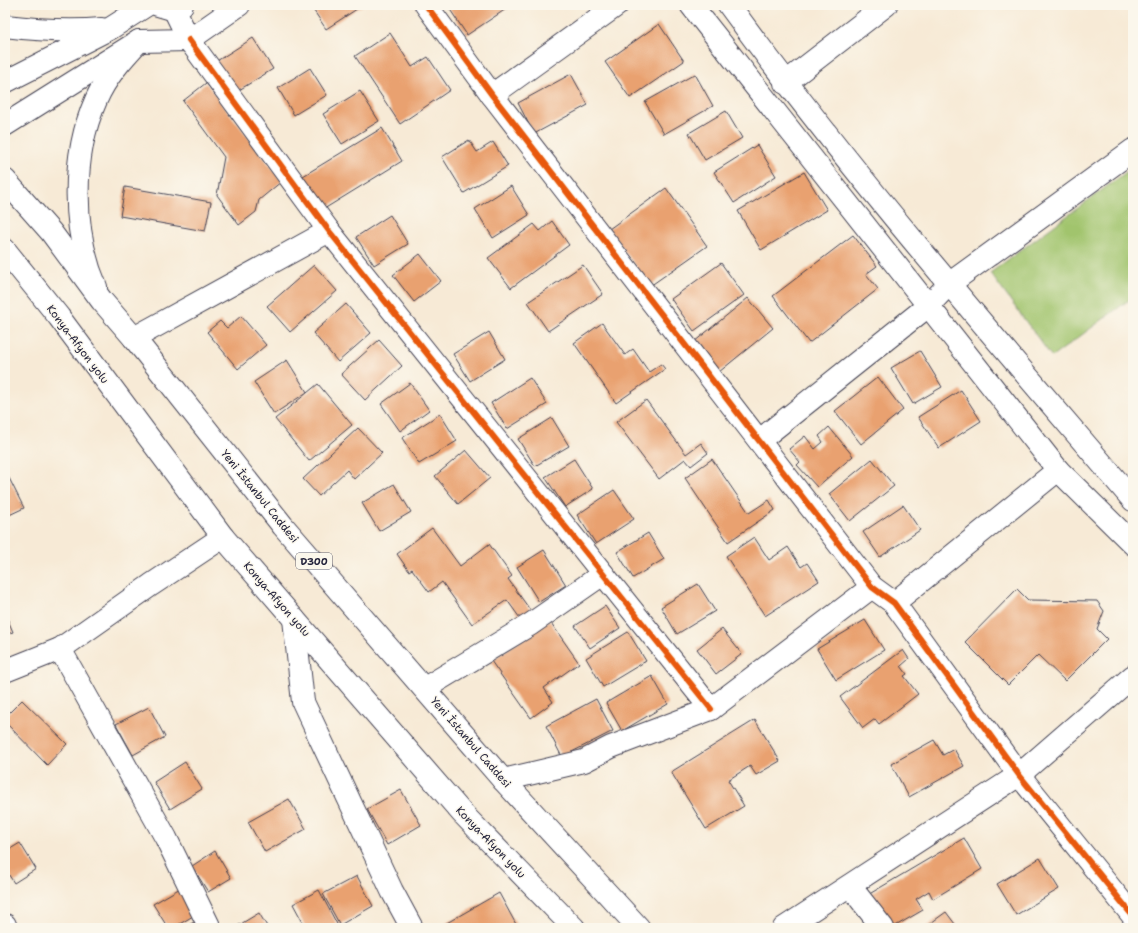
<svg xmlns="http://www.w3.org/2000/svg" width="1138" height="933" font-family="'Shantell Sans',sans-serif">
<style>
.green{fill:#a1c46d;stroke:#627354}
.building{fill:#e9a170}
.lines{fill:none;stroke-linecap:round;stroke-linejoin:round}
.minor-casing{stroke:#424052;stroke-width:24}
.major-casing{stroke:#424052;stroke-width:24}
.highway-casing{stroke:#424052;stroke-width:24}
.minor{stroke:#fff;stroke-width:22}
.major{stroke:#fff;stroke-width:22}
.highway{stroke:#fff;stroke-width:22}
.cycleway-casing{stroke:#fbf7ec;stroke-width:8}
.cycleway{stroke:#e8590c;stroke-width:6}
.labels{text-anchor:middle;stroke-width:3;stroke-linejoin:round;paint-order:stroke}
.shield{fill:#fbf7ec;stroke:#636270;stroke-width:1}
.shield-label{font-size:10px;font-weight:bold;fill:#22223b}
.street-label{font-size:11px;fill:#22223b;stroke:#fbf7ec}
</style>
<rect width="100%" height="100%" fill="#fbf7ec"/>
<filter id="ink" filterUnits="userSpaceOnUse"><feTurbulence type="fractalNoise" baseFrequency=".025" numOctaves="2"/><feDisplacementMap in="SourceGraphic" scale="8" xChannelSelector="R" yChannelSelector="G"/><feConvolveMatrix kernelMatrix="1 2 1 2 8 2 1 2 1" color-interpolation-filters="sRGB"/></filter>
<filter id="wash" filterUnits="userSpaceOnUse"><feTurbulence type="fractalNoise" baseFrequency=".012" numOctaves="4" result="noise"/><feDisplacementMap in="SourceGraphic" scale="16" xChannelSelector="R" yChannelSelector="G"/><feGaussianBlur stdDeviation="0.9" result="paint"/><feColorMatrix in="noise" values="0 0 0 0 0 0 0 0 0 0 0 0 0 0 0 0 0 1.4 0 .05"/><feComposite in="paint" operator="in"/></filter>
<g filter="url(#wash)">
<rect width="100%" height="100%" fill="#f7ead6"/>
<path class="green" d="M1133,167V297L1052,357L990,273Z"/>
<g id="blocks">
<g class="building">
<path d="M310,5H363L326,29Z"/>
<path d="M447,5H512L467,35Z"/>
<path d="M659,24L684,61L630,98L605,62Z"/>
<path d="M390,33L412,67L428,57L450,90L400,124L355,56Z"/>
<path d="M253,38L273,69L231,95L212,64Z"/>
<path d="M310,68L327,95L294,115L278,88Z"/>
<path d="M571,74L588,105L534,134L518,103Z"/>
<path d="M695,74L713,106L664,134L645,102Z"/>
<path d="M206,83L282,181L259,200L256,212L239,225L217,195L224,157L183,101Z"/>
<path d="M360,91L379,121L342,144L323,114Z"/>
<path d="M726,111L742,138L705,160L689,133Z"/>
<path d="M382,128L402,161L324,209L303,176Z"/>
<path d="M469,140L477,152L493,142L508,166L464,193L442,157Z"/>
<path d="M757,145L776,176L734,203L714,172Z"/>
<path d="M804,172L827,210L761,250L738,211Z"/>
<path d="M511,186L529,215L493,238L475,209Z"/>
<path d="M125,187L211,202L205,231L120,216Z"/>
<path d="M666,188L707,246L650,286L609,229Z"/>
<path d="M390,215L408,244L374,265L356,237Z"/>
<path d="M552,221L569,245L511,288L488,258L534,224L540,231Z"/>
<path d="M853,235L877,266L866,274L878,289L809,343L773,296Z"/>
<path d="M420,254L441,281L414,302L393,275Z"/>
<path d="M721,263L744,295L694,331L671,299Z"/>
<path d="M314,265L337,291L290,332L267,306Z"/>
<path d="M583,265L603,294L548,331L528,302Z"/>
<path d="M748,298L773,328L719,372L694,342Z"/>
<path d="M346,304L371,333L338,362L313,333Z"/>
<path d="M241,316L266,345L238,369L207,332L220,321L227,328Z"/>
<path d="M602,323L625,355L633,349L649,372L661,364L665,369L616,403L574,343Z"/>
<path d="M489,332L505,359L470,381L453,354Z"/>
<path d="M379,340L402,366L365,400L341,374Z"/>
<path d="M920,351L942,387L913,404L891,368Z"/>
<path d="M287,360L307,392L274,414L254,382Z"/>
<path d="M878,377L903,410L861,444L835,411Z"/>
<path d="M530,378L547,404L507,429L491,403Z"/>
<path d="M410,383L429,410L400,431L381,404Z"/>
<path d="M318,384L352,425L309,461L275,419Z"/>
<path d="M961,390L981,421L939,448L918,417Z"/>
<path d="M646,400L686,454L701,443L708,453L691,466L685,459L659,479L616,422Z"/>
<path d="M440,414L457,441L419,464L402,438Z"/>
<path d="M552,418L569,446L535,466L518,439Z"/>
<path d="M829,427L853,456L817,487L797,465L800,462L789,449L805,436L815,449L823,442L819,436Z"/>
<path d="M358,428L382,453L354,479L347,470L319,496L303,479Z"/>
<path d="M466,450L490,478L458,504L435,476Z"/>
<path d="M574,459L593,489L565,507L545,477Z"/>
<path d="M712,459L749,513L769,500L775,510L728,542L685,478Z"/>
<path d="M872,459L894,486L850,521L829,494Z"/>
<path d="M9,478L24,508L5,517V480Z"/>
<path d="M394,484L411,512L379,531L362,503Z"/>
<path d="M614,490L634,519L596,544L577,515Z"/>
<path d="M903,505L920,530L880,557L863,532Z"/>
<path d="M432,528L460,566L489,544L512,576L508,579L533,614L522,621L507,600L472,624L442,582L429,592L412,569L409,571L397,554Z"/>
<path d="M648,533L664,559L633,578L617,552Z"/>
<path d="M754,537L769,560L788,547L801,567L807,563L819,581L765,616L726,556Z"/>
<path d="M544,550L566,585L539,602L517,567Z"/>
<path d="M698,584L715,611L677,634L661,607Z"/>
<path d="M1017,589L1028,600L1097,601L1104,611L1097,629L1107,639L1065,681L1038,655L1008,685L965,642Z"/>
<path d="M605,606L620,628L590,648L575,626Z"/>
<path d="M5,613L13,632L5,635Z"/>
<path d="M549,620L579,663L544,688L553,702L531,718L491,661Z"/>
<path d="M865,620L884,650L836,680L817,649Z"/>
<path d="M722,629L742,654L716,674L697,649Z"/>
<path d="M628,632L646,661L603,687L586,658Z"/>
<path d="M903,650L909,659L901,666L907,674L904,676L918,694L879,724L875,719L863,728L840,697Z"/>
<path d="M652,676L668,704L622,731L606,703Z"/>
<path d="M596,699L613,731L562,757L546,726Z"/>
<path d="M22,700L67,744L47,765L5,722V717Z"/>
<path d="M149,707L165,737L133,755L116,724Z"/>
<path d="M755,720L780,761L756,775L750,766L728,780L744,806L706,829L671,772Z"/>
<path d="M934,740L943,755L954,749L964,766L909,797L891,764Z"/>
<path d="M185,762L202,789L170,809L154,782Z"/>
<path d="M401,790L421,825L387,845L367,809Z"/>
<path d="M289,799L306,829L265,852L248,822Z"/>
<path d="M964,838L982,869L933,899L929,891L916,899L923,910L892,928L866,896Z"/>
<path d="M20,843L36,869L14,883L5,869V852Z"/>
<path d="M215,851L231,878L208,892L192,866Z"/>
<path d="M1040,858L1059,889L1016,915L997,884Z"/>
<path d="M357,876L373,906L340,925L323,894Z"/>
<path d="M182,887L198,913L173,928H168L153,904Z"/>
<path d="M319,890L339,928H306L293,904Z"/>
<path d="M499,893L518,928H438Z"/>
<path d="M946,912L958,928H924Z"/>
<path d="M259,913L268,928H234Z"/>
<path d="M196,921L199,928H183Z"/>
</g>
</g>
</g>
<g filter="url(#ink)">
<use href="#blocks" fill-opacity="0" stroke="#424052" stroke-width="1"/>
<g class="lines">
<defs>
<g id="minor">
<path d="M172,5L189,40L329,231L711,709"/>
<path d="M426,5L492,95L872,587L894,603L1019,775L1133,916"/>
<path d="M691,5L1058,470L1133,544"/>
<path d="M729,5C854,177 995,338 1133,500"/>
<path d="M785,83L886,5"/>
<path d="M492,95L617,5"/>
<path d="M134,338L329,231"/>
<path d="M760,440L928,306L949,284L1133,150"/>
<path d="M894,603L1058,470"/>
<path d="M294,619L303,702L392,891L412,928"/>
<path d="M60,649L166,838L210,928"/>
<path d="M5,671L60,649L151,585L223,537"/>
<path d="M425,688L531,624L603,574"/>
<path d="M503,780L584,761L611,747L711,709L872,587"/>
<path d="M850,886L883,928"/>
<path d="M5,925L6,928"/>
<path d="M784,928L1019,775L1133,676"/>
</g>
<g id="major">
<path d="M158,5L175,10L182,5"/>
<path d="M5,26C38,30 69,32 102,29"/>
<path d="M5,82L111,28L147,5"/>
<path d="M5,125L139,41L189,40L239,5"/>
<path d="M96,287C72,232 71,156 96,100C106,77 122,59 139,41"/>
</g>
<g id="highway">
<path d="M5,180L51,232L102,301L134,338L283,526L503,780L639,928"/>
<path d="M5,250L59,317L223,537L462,813L574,928"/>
</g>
</defs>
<use href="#minor" class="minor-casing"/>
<use href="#major" class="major-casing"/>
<use href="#highway" class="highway-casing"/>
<use href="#minor" class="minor"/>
<use href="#major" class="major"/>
<use href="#highway" class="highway"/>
<defs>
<g id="cycleway">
<path d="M426,5L492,95L872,587L894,603L1019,775L1133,916"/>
<path d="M189,40L329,231L711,709"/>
</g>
</defs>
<use href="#cycleway" class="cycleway-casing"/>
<use href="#cycleway" class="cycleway"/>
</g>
</g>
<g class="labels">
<rect class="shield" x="296" y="553" width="36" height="16" rx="3"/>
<g class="shield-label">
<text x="314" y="565">D300</text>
</g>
<g class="street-label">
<text transform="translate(78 344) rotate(53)" y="4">Konya-Afyon yolu</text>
<text transform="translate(260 496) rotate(51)" y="4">Yeni İstanbul Caddesi</text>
<text transform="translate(277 599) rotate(49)" y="4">Konya-Afyon yolu</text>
<text transform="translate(471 742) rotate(49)" y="4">Yeni İstanbul Caddesi</text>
<text transform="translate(491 842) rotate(46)" y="4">Konya-Afyon yolu</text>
</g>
</g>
<rect width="1138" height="933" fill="none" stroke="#fbf7ec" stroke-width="20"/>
</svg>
